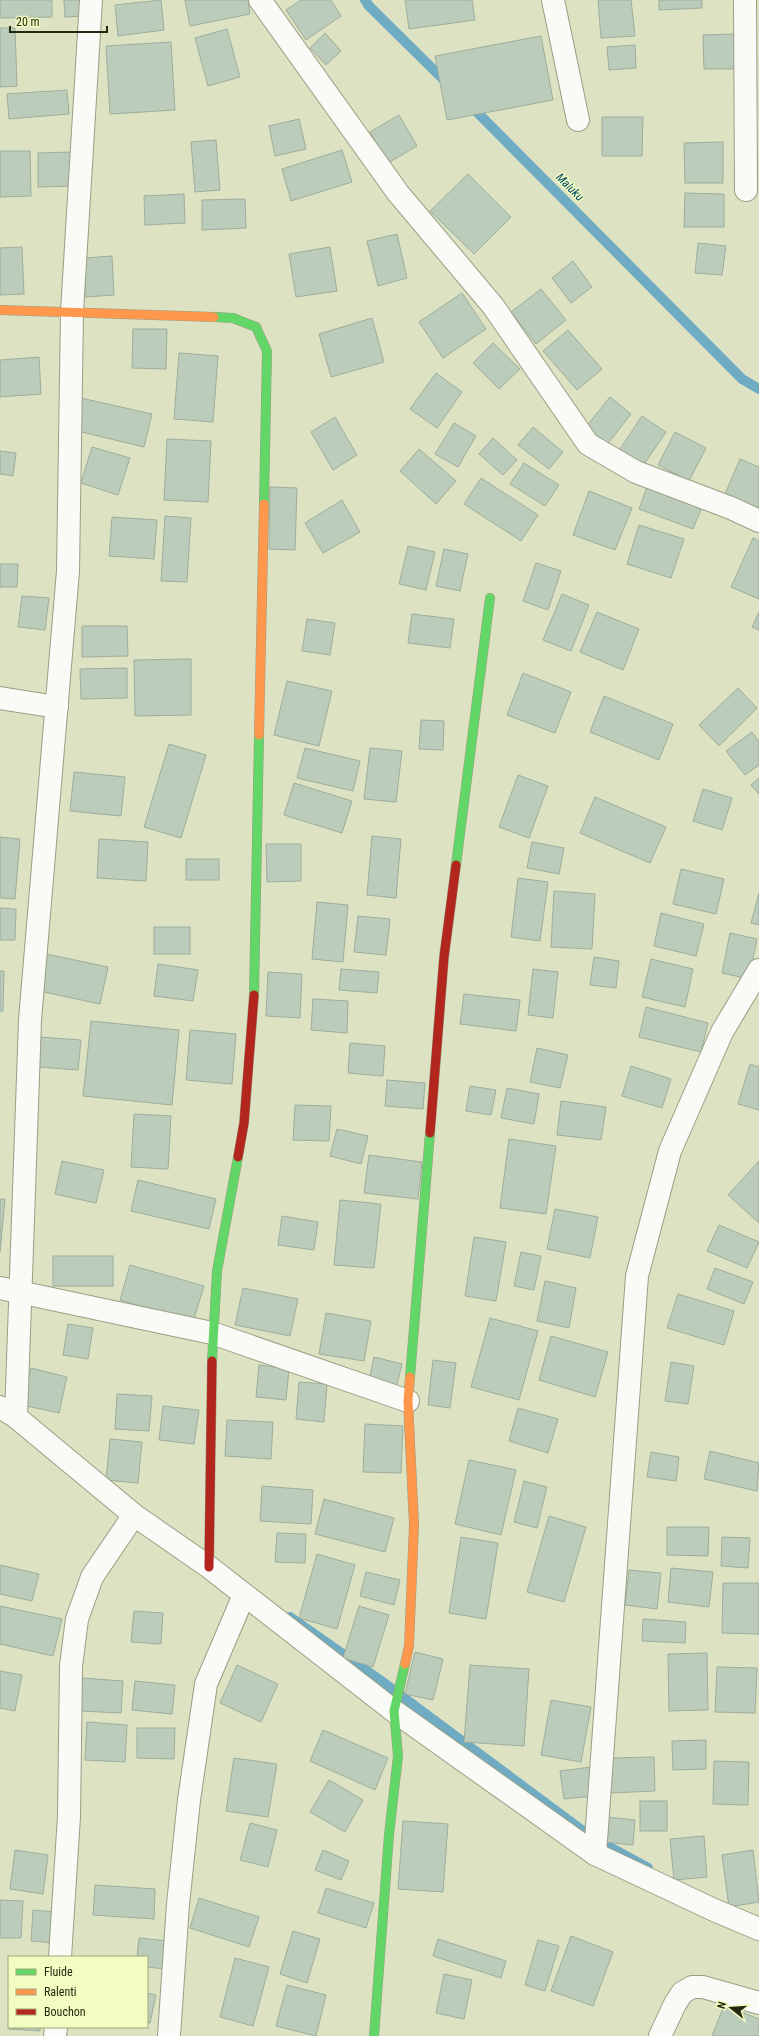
<svg xmlns="http://www.w3.org/2000/svg" width="759" height="2036" font-family="'Roboto Condensed',sans-serif">
<style>
.lines{fill:none;stroke-linecap:round;stroke-linejoin:round}
.stream{stroke:#6fabc2;stroke-width:10}
.building{fill:#bcccba;stroke:#9dae9c}
.street-casing{stroke:#9a9e85;stroke-width:24}
.fast-casing{stroke:#9a9e85;stroke-width:10}
.slow-casing{stroke:#9a9e85;stroke-width:10}
.jam-casing{stroke:#9a9e85;stroke-width:10}
.street{stroke:#fafbf6;stroke-width:22}
.fast{stroke:#63d668;stroke-width:9}
.slow{stroke:#ff974d;stroke-width:9}
.jam{stroke:#b3261e;stroke-width:9}
.labels{text-anchor:middle;stroke-width:3;stroke-linejoin:round;paint-order:stroke}
.water-label{font-size:12px;font-style:italic;fill:#014767;stroke:#f2fdc1}
</style>
<rect width="100%" height="100%" fill="#dde2c2"/>
<g class="lines">
<g class="stream">
<path d="M365,0L369,6L448,84"/>
<path d="M470,105L742,379L759,389"/>
<path d="M290,1617L380,1680L591,1837L648,1868"/>
</g>
</g>
<g class="building">
<path d="M0,0H52V17L0,18Z"/>
<path d="M64,0H83L84,16L65,17Z"/>
<path d="M161,0L164,30L118,36L115,5Z"/>
<path d="M185,0H248L250,14L190,26Z"/>
<path d="M301,0H331L341,16L306,40L286,10Z"/>
<path d="M405,0H472L475,20L409,29Z"/>
<path d="M598,0H631L635,36L601,38Z"/>
<path d="M659,0H702V8L659,10Z"/>
<path d="M0,28H15L17,86L0,87Z"/>
<path d="M227,29L240,77L208,86L195,38Z"/>
<path d="M325,33L341,51L326,65L310,48Z"/>
<path d="M735,34L736,69H704L703,35Z"/>
<path d="M541,36L553,100L447,120L435,56Z"/>
<path d="M171,42L175,110L110,114L106,46Z"/>
<path d="M635,45L636,68L609,70L607,47Z"/>
<path d="M67,90L69,114L9,119L7,94Z"/>
<path d="M399,115L417,146L388,163L370,132Z"/>
<path d="M602,117H643L642,156H602Z"/>
<path d="M299,119L306,149L275,156L269,126Z"/>
<path d="M216,140L220,190L195,192L191,142Z"/>
<path d="M723,142V183H685L684,143Z"/>
<path d="M342,150L352,182L291,201L282,169Z"/>
<path d="M0,151H30L31,196L0,197Z"/>
<path d="M71,152L72,186L38,187V153Z"/>
<path d="M468,174L511,217L474,254L430,211Z"/>
<path d="M685,193L724,194V227H684Z"/>
<path d="M184,194L185,223L145,225L144,196Z"/>
<path d="M245,199L246,228L202,230V200Z"/>
<path d="M397,234L407,278L378,286L367,241Z"/>
<path d="M698,243L726,246L722,275L695,273Z"/>
<path d="M22,247L24,294L0,295V248Z"/>
<path d="M330,247L337,291L296,297L289,254Z"/>
<path d="M112,256L114,295L86,297L84,258Z"/>
<path d="M573,261L592,287L571,303L552,278Z"/>
<path d="M541,289L566,320L536,344L511,312Z"/>
<path d="M462,293L486,329L443,358L419,322Z"/>
<path d="M372,318L384,362L331,377L319,334Z"/>
<path d="M133,329H167L166,369L132,368Z"/>
<path d="M568,330L602,369L577,390L543,351Z"/>
<path d="M493,343L520,369L499,389L473,363Z"/>
<path d="M179,353L218,356L213,422L174,419Z"/>
<path d="M39,357L41,394L0,397V360Z"/>
<path d="M436,373L462,392L437,428L410,409Z"/>
<path d="M610,397L631,414L606,446L585,428Z"/>
<path d="M81,398L152,414L144,447L73,430Z"/>
<path d="M642,416L666,432L643,466L620,449Z"/>
<path d="M335,417L357,455L333,470L311,432Z"/>
<path d="M454,423L476,436L458,467L435,454Z"/>
<path d="M533,427L563,452L549,469L518,445Z"/>
<path d="M675,432L706,448L689,481L658,465Z"/>
<path d="M493,438L517,460L503,475L479,454Z"/>
<path d="M167,439L211,441L208,502L164,500Z"/>
<path d="M92,447L130,458L118,495L81,483Z"/>
<path d="M419,449L456,481L436,504L400,471Z"/>
<path d="M0,451L16,453L13,476L0,474Z"/>
<path d="M740,459L759,467V508L725,494Z"/>
<path d="M524,463L559,485L545,506L510,484Z"/>
<path d="M481,478L538,515L521,541L464,504Z"/>
<path d="M270,487L297,488L295,550L269,549Z"/>
<path d="M647,487L702,507L693,529L639,509Z"/>
<path d="M589,491L632,508L615,550L573,535Z"/>
<path d="M342,500L360,532L323,553L305,523Z"/>
<path d="M165,516L191,518L187,582L161,581Z"/>
<path d="M112,517L157,520L154,559L109,556Z"/>
<path d="M639,525L684,539L671,578L627,564Z"/>
<path d="M753,538L759,541V599L731,587Z"/>
<path d="M408,546L435,552L426,590L399,584Z"/>
<path d="M444,549L468,554L460,591L436,586Z"/>
<path d="M536,563L561,571L548,610L523,601Z"/>
<path d="M0,564H18L17,587H0Z"/>
<path d="M562,594L589,605L571,651L543,640Z"/>
<path d="M22,596L49,598L45,630L18,627Z"/>
<path d="M597,612L639,629L623,670L580,652Z"/>
<path d="M759,612V630L752,627Z"/>
<path d="M412,614L454,619L450,648L408,643Z"/>
<path d="M307,619L335,623L330,655L302,651Z"/>
<path d="M82,626H127L128,656L82,657Z"/>
<path d="M191,659V715L135,716L134,660Z"/>
<path d="M127,668V698L81,699L80,669Z"/>
<path d="M523,673L571,692L555,733L507,715Z"/>
<path d="M287,681L332,691L319,746L274,735Z"/>
<path d="M738,688L757,708L719,746L699,725Z"/>
<path d="M604,696L673,724L659,760L590,732Z"/>
<path d="M421,720L444,721L443,750L419,749Z"/>
<path d="M752,732L759,742V765L745,775L726,751Z"/>
<path d="M169,744L206,755L181,838L144,827Z"/>
<path d="M305,748L360,761L353,791L297,778Z"/>
<path d="M370,748L402,751L396,802L364,799Z"/>
<path d="M74,772L125,777L121,816L70,811Z"/>
<path d="M518,775L548,786L529,838L499,827Z"/>
<path d="M759,778V794L751,785Z"/>
<path d="M294,783L352,801L342,833L284,815Z"/>
<path d="M703,789L732,798L722,830L693,821Z"/>
<path d="M595,797L666,827L650,863L580,833Z"/>
<path d="M372,836L401,839L396,898L367,895Z"/>
<path d="M0,837L20,839L15,899L0,898Z"/>
<path d="M99,839L148,842L146,881L97,878Z"/>
<path d="M532,842L564,848L559,874L527,868Z"/>
<path d="M266,844H301V881L267,882Z"/>
<rect x="186" y="859" width="33" height="21"/>
<path d="M681,869L724,879L716,914L673,904Z"/>
<path d="M518,878L548,882L540,941L511,937Z"/>
<path d="M554,891L595,894L592,949L551,947Z"/>
<path d="M759,893V925L751,923Z"/>
<path d="M317,902L348,905L343,962L312,959Z"/>
<path d="M0,908L16,909L15,940H0Z"/>
<path d="M661,913L704,924L696,956L654,946Z"/>
<path d="M358,916L390,919L386,955L354,952Z"/>
<rect x="154" y="927" width="36" height="27"/>
<path d="M730,933L757,939L749,979L722,973Z"/>
<path d="M46,954L108,967L100,1004L39,991Z"/>
<path d="M594,957L619,961L616,988L590,985Z"/>
<path d="M651,959L693,969L685,1007L642,997Z"/>
<path d="M158,964L198,970L193,1001L154,996Z"/>
<path d="M341,969L379,972L377,993L339,990Z"/>
<path d="M533,969L558,972L553,1018L528,1015Z"/>
<path d="M0,971H4L3,1011H0Z"/>
<path d="M268,972L302,974L300,1018L266,1016Z"/>
<path d="M464,994L520,1000L516,1031L460,1024Z"/>
<path d="M313,999L348,1001L347,1033L311,1030Z"/>
<path d="M646,1007L708,1023L701,1052L639,1037Z"/>
<path d="M91,1021L179,1030L172,1105L83,1096Z"/>
<path d="M190,1030L236,1034L232,1084L186,1080Z"/>
<path d="M40,1037L81,1040L78,1070L37,1067Z"/>
<path d="M350,1043L385,1046L383,1076L348,1073Z"/>
<path d="M537,1048L568,1055L560,1088L530,1082Z"/>
<path d="M750,1064L759,1067V1110L738,1104Z"/>
<path d="M631,1066L671,1079L662,1108L622,1096Z"/>
<path d="M387,1080L425,1083L423,1109L385,1106Z"/>
<path d="M470,1086L496,1090L491,1115L466,1111Z"/>
<path d="M507,1088L539,1094L534,1124L501,1118Z"/>
<path d="M561,1101L606,1107L601,1140L557,1135Z"/>
<path d="M295,1105L331,1106L329,1141L293,1140Z"/>
<path d="M134,1114L171,1116L168,1169L131,1167Z"/>
<path d="M337,1129L368,1136L361,1164L330,1156Z"/>
<path d="M509,1139L556,1146L546,1214L500,1208Z"/>
<path d="M369,1155L422,1162L418,1199L364,1193Z"/>
<path d="M62,1161L104,1170L96,1203L55,1194Z"/>
<path d="M759,1161V1223L728,1195Z"/>
<path d="M138,1180L216,1199L209,1229L131,1211Z"/>
<path d="M0,1199H5L0,1252Z"/>
<path d="M340,1200L381,1204L374,1268L334,1265Z"/>
<path d="M555,1209L598,1217L590,1258L547,1249Z"/>
<path d="M282,1216L318,1222L314,1250L278,1245Z"/>
<path d="M719,1225L759,1242L747,1268L707,1251Z"/>
<path d="M474,1237L506,1242L496,1301L465,1296Z"/>
<path d="M521,1252L541,1256L534,1290L514,1286Z"/>
<rect x="53" y="1256" width="60" height="30"/>
<path d="M130,1265L204,1286L193,1322L120,1300Z"/>
<path d="M715,1268L753,1282L744,1304L707,1289Z"/>
<path d="M545,1281L576,1288L569,1328L537,1321Z"/>
<path d="M243,1288L298,1299L290,1336L235,1325Z"/>
<path d="M678,1294L734,1311L724,1345L667,1328Z"/>
<path d="M326,1313L371,1321L364,1361L319,1354Z"/>
<path d="M490,1318L538,1331L519,1400L471,1387Z"/>
<path d="M68,1324L93,1328L88,1359L63,1355Z"/>
<path d="M551,1336L608,1352L595,1397L539,1380Z"/>
<path d="M374,1357L402,1364L396,1388L369,1381Z"/>
<path d="M433,1360L456,1363L450,1408L428,1405Z"/>
<path d="M671,1362L694,1366L688,1404L665,1401Z"/>
<path d="M259,1365L289,1369L286,1400L256,1397Z"/>
<path d="M31,1368L67,1377L59,1413L22,1405Z"/>
<path d="M299,1382L327,1384L324,1422L296,1419Z"/>
<path d="M117,1394L152,1396L149,1431L115,1429Z"/>
<path d="M163,1406L199,1410L194,1444L159,1440Z"/>
<path d="M518,1408L558,1419L548,1453L509,1441Z"/>
<path d="M227,1420L273,1422L271,1459L225,1456Z"/>
<path d="M365,1424L403,1426L401,1473L363,1472Z"/>
<path d="M110,1439L142,1442L138,1483L106,1480Z"/>
<path d="M710,1451L759,1463L757,1491L704,1479Z"/>
<path d="M651,1452L679,1457L676,1481L647,1477Z"/>
<path d="M469,1460L516,1470L501,1535L455,1524Z"/>
<path d="M524,1481L547,1487L537,1528L514,1522Z"/>
<path d="M262,1486L313,1490L311,1524L260,1521Z"/>
<path d="M324,1499L394,1518L385,1552L315,1534Z"/>
<path d="M549,1516L586,1527L564,1602L527,1592Z"/>
<path d="M667,1527H709L708,1556L667,1555Z"/>
<path d="M277,1533L306,1534L305,1563L275,1562Z"/>
<path d="M461,1537L498,1543L486,1619L449,1613Z"/>
<path d="M722,1537L750,1538L748,1568L721,1566Z"/>
<path d="M317,1554L355,1565L337,1629L299,1618Z"/>
<path d="M0,1565L39,1574L32,1601L0,1594Z"/>
<path d="M671,1568L713,1572L709,1607L668,1602Z"/>
<path d="M629,1570L661,1573L657,1609L625,1605Z"/>
<path d="M366,1572L400,1580L394,1605L360,1596Z"/>
<path d="M723,1583H759V1634L722,1633Z"/>
<path d="M0,1606L62,1619L53,1656L0,1644Z"/>
<path d="M359,1606L389,1615L373,1667L343,1658Z"/>
<path d="M134,1611L163,1613L161,1644L131,1642Z"/>
<path d="M643,1619L686,1622L685,1643L642,1641Z"/>
<path d="M415,1652L443,1659L433,1700L405,1694Z"/>
<path d="M707,1653L708,1710L669,1711L668,1654Z"/>
<path d="M237,1665L278,1684L261,1722L220,1703Z"/>
<path d="M470,1665L529,1669L524,1746L464,1742Z"/>
<path d="M717,1667L757,1668L755,1713L715,1712Z"/>
<path d="M0,1671L22,1675L15,1711L0,1708Z"/>
<path d="M82,1678L123,1681L121,1713L80,1711Z"/>
<path d="M135,1681L175,1685L172,1714L132,1710Z"/>
<path d="M551,1700L591,1707L581,1762L541,1755Z"/>
<path d="M87,1722L127,1725L125,1762L85,1760Z"/>
<path d="M137,1728H175L174,1759L137,1758Z"/>
<path d="M323,1730L388,1758L375,1790L310,1761Z"/>
<path d="M706,1740V1769L673,1770L672,1741Z"/>
<path d="M654,1757L655,1791L610,1793V1758Z"/>
<path d="M234,1758L277,1764L268,1817L226,1811Z"/>
<path d="M714,1761L749,1762L748,1805L713,1804Z"/>
<path d="M591,1767L594,1796L564,1799L560,1771Z"/>
<path d="M329,1780L363,1800L345,1832L310,1812Z"/>
<rect x="640" y="1801" width="27" height="30"/>
<path d="M607,1817L635,1820L633,1845L604,1842Z"/>
<path d="M403,1821L448,1824L443,1892L398,1889Z"/>
<path d="M250,1823L277,1830L268,1867L240,1860Z"/>
<path d="M704,1836L707,1877L674,1880L670,1839Z"/>
<path d="M15,1850L48,1855L43,1894L10,1889Z"/>
<path d="M323,1850L349,1861L341,1880L315,1870Z"/>
<path d="M753,1850L759,1902L729,1907L722,1855Z"/>
<path d="M95,1885L155,1889L154,1919L93,1915Z"/>
<path d="M326,1888L374,1903L366,1928L318,1913Z"/>
<path d="M199,1898L259,1917L249,1947L190,1928Z"/>
<path d="M0,1900L23,1901L21,1938H0Z"/>
<path d="M33,1910L56,1912L53,1943L31,1941Z"/>
<path d="M293,1931L320,1939L307,1983L280,1974Z"/>
<path d="M571,1936L613,1952L593,2006L551,1991Z"/>
<path d="M139,1938L168,1941L164,1969L147,1967V1957H137Z"/>
<path d="M438,1939L506,1961L501,1978L433,1956Z"/>
<path d="M538,1940L559,1946L545,1991L525,1985Z"/>
<path d="M235,1958L269,1967L253,2026L220,2017Z"/>
<path d="M444,1974L472,1980L464,2019L436,2013Z"/>
<path d="M287,1985L326,1995L316,2036L276,2026Z"/>
<path d="M147,1993L156,1995L150,2023L147,2022Z"/>
<path d="M724,2005L759,2019V2036H712Z"/>
<path d="M9,2027H40V2031L9,2029Z"/>
</g>
<g class="lines">
<defs>
<g id="street">
<path d="M260,0L398,193L493,306L588,444L636,472L731,508L759,521"/>
<path d="M553,0L578,120"/>
<path d="M745,0L746,190"/>
<path d="M0,698L57,707"/>
<path d="M0,1288L212,1333L408,1401"/>
<path d="M0,1407L16,1417L134,1515L209,1567L394,1711L595,1854L714,1910L759,1929"/>
<path d="M16,1417L30,1020L68,571L72,312L91,0"/>
<path d="M595,1854L637,1276L670,1151L722,1032L759,970"/>
<path d="M60,1957L69,1816L71,1666L77,1619L92,1577L134,1515"/>
<path d="M55,2036L56,2027"/>
<path d="M169,2036L178,1904L189,1800L206,1684L244,1595"/>
<path d="M660,2036L675,2004L682,1993L692,1987H703L759,2003"/>
</g>
<g id="fast">
<path d="M214,317L233,318L256,327L267,351L264,504"/>
<path d="M456,865L490,598"/>
<path d="M254,995L259,735"/>
<path d="M212,1361L217,1271L238,1157"/>
<path d="M410,1377L430,1133"/>
<path d="M374,2036L389,1835L398,1756L394,1711L405,1664"/>
</g>
<g id="slow">
<path d="M0,310L214,317"/>
<path d="M259,735L264,504"/>
<path d="M405,1664L409,1646L414,1525L408,1401L410,1377"/>
</g>
<g id="jam">
<path d="M430,1133L444,957L456,865"/>
<path d="M238,1157L244,1123L254,995"/>
<path d="M209,1567L212,1361"/>
</g>
</defs>
<use href="#street" class="street-casing"/>
<use href="#fast" class="fast-casing"/>
<use href="#slow" class="slow-casing"/>
<use href="#jam" class="jam-casing"/>
<use href="#street" class="street"/>
<use href="#fast" class="fast"/>
<use href="#slow" class="slow"/>
<use href="#jam" class="jam"/>
</g>
<g class="labels">
<g class="water-label">
<text transform="translate(570 187) rotate(45)" y="4">Maluku</text>
</g>
</g>
<rect x="8" y="1956" width="140" height="72" fill="#f2fdc1" stroke="#a0a87b"/>
<rect x="16" y="1969" width="20" height="6" fill="#63d668" stroke="#a0a87b"/>
<text x="44" y="1976" font-size="12" fill="#242811">Fluide</text>
<rect x="16" y="1989" width="20" height="6" fill="#ff974d" stroke="#a0a87b"/>
<text x="44" y="1996" font-size="12" fill="#242811">Ralenti</text>
<rect x="16" y="2009" width="20" height="6" fill="#b3261e" stroke="#a0a87b"/>
<text x="44" y="2016" font-size="12" fill="#242811">Bouchon</text>
<g transform="translate(731 2008) rotate(287)" stroke="#f2fdc1" stroke-width="3" paint-order="stroke">
<path d="M0-3L7 15L0 10L-7 15Z" fill="#242811"/>
<text y="-6" font-size="11" font-weight="bold" text-anchor="middle" fill="#242811">N</text>
</g>
<path d="M10 26v6h97v-6" fill="none" stroke="#242811" stroke-width="2"/>
<text x="16" y="26" font-size="12" fill="#242811" stroke="#f2fdc1" stroke-width="3" paint-order="stroke">20 m</text>
</svg>
